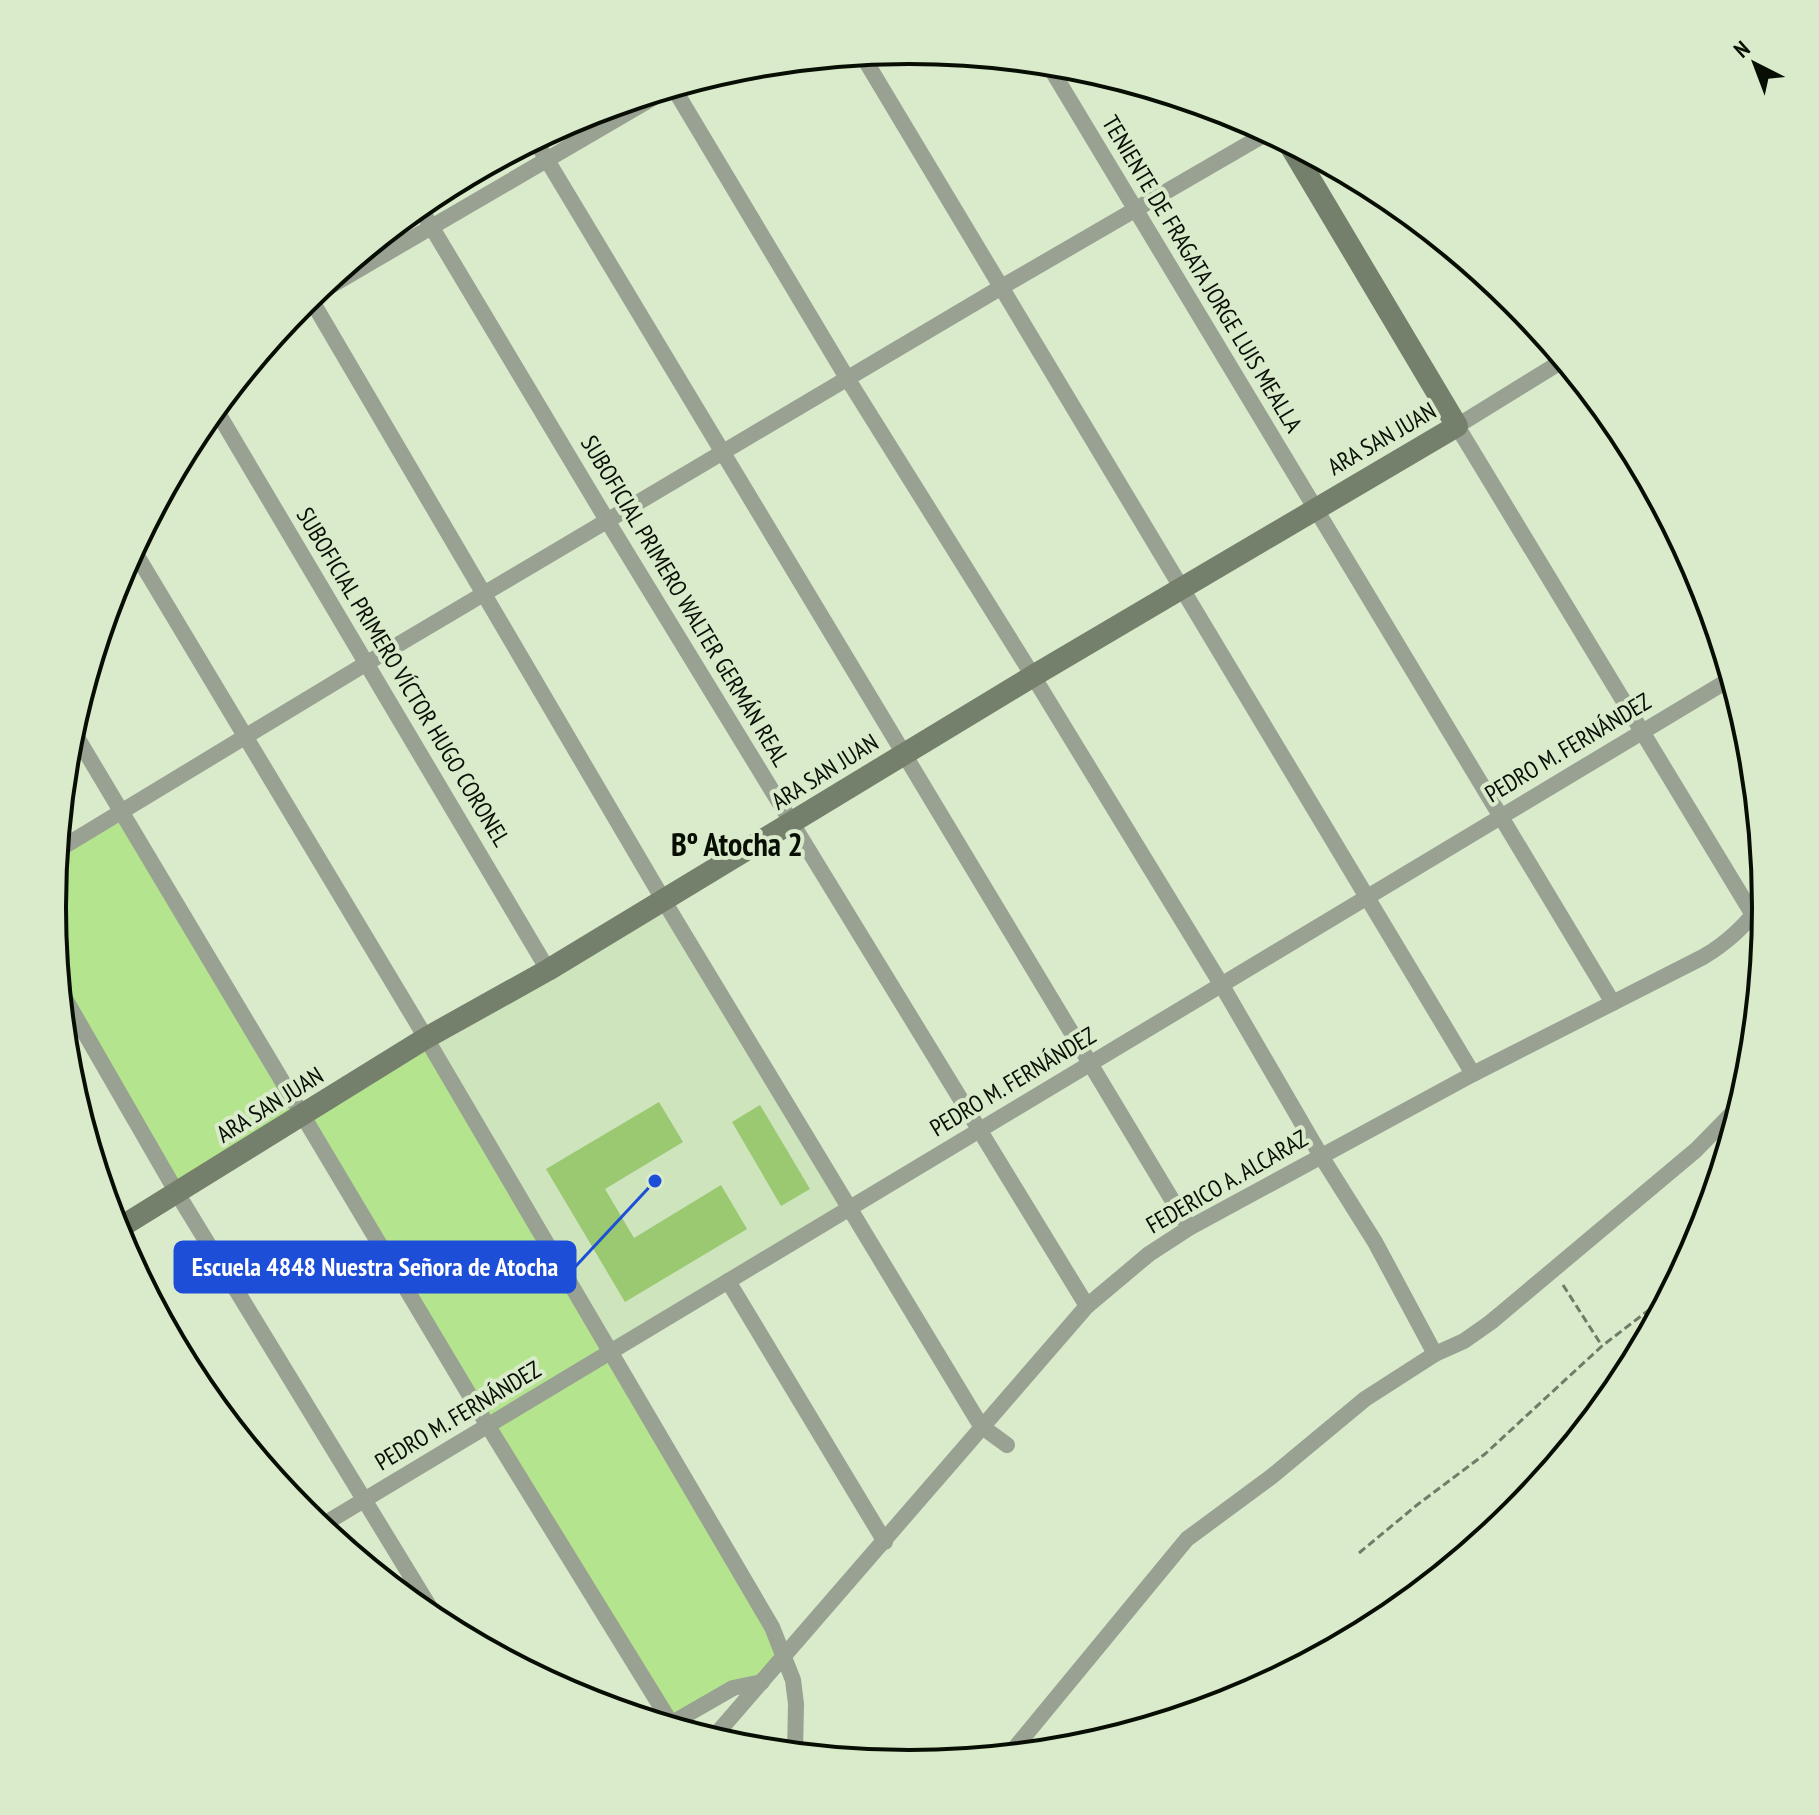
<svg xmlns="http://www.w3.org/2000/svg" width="1819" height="1815" font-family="'PT Sans Narrow',sans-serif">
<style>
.built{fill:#cde4bd}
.green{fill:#b5e48e}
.building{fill:#9ac971}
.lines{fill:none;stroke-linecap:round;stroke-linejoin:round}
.path{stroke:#707c67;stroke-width:3;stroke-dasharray:8 4;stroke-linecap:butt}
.street{stroke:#99a193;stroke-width:16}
.secondary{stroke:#75806c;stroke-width:22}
.labels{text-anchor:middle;stroke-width:8;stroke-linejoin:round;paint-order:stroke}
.street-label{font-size:24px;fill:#080e04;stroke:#d9ebcb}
.district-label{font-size:32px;font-weight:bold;fill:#080e04;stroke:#d9ebcb}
.rim{fill:none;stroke:#080e04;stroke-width:4}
.leader{fill:none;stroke:#1d4ed8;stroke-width:3}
.callout-dot{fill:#1d4ed8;stroke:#d9ebcb;stroke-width:3}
.callout{fill:#1d4ed8;stroke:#1d4ed8;stroke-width:3}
.callout-label{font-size:26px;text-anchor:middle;font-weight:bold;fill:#fff}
</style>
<rect width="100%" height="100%" fill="#d9ebcb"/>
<path class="built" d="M663,905L851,1207L609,1350L432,1039Z"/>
<g class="green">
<path d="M121,816L301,1114L178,1191L60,986L52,907L57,852Z"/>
<path d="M426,1038L783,1657L762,1682L671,1723L303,1115Z"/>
</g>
<g class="building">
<path d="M659,1102L683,1142L605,1189L634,1238L721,1185L747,1229L625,1302L546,1169Z"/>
<path d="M760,1105L810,1189L781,1206L732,1122Z"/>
</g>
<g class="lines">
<g class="path">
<path d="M1563,1285L1602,1346"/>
<path d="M1359,1553L1417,1505L1485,1454L1602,1346L1671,1293"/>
</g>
<g class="street">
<path d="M862,55L1473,1074"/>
<path d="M1048,64L1613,1003"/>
<path d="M673,87L847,378L1033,676L1221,984L1321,1156L1375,1242L1435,1354"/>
<path d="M535,140L1189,1228"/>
<path d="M419,206L608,522L1087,1306"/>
<path d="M309,296L664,901L981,1426L1007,1445"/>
<path d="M303,302L668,89"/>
<path d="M1564,360L1457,426L1764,933"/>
<path d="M215,408L548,970"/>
<path d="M133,549L426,1038L772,1627L793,1680L796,1704L795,1754"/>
<path d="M72,729L488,1426L674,1728"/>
<path d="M58,850L367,663L1000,288L1269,132"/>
<path d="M60,990L177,1193L440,1624"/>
<path d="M728,1281L885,1542"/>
<path d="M319,1527L1732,678"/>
<path d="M667,1726L733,1688L762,1682"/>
<path d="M712,1739L1087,1306L1149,1254L1189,1228L1473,1074L1703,957C1729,942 1749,922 1766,898"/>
<path d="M1009,1755L1187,1539L1271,1477L1365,1399L1435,1354L1464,1341L1491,1322L1696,1150L1742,1103"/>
</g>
<path class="secondary" d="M116,1230L426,1038L548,970L1033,676L1457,426L1288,142"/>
</g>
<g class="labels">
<g class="street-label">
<text transform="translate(1202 274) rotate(59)" y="8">TENIENTE DE FRAGATA JORGE LUIS MEALLA</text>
<text transform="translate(1382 439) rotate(-30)" y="8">ARA SAN JUAN</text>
<text transform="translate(685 601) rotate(59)" y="8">SUBOFICIAL PRIMERO WALTER GERMÁN REAL</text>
<text transform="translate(403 677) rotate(59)" y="8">SUBOFICIAL PRIMERO VÍCTOR HUGO CORONEL</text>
<text transform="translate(1568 748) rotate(-31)" y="8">PEDRO M. FERNÁNDEZ</text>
<text transform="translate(825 772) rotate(-32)" y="8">ARA SAN JUAN</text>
<text transform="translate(1013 1082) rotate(-31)" y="8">PEDRO M. FERNÁNDEZ</text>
<text transform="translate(270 1105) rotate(-32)" y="8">ARA SAN JUAN</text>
<text transform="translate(1227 1182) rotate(-30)" y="8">FEDERICO A. ALCARAZ</text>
<text transform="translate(458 1416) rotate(-31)" y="8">PEDRO M. FERNÁNDEZ</text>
</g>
<g class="district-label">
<text x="737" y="856">Bº Atocha 2</text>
</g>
</g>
<path d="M0 0H1819V1815H0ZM66 907a843 843 0 1 1 1686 0a843 843 0 1 1-1686 0Z" fill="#d9ebcb" fill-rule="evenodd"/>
<path class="rim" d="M66 907a843 843 0 1 1 1686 0a843 843 0 1 1-1686 0Z"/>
<path class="leader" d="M655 1181L575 1267"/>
<circle class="callout-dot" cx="655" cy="1181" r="8"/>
<rect class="callout" x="175" y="1242" width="400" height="50" rx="8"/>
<g class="callout-label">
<text x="375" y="1276">Escuela 4848 Nuestra Señora de Atocha</text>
</g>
<g transform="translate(1755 64) rotate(318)" stroke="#d9ebcb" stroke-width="6" paint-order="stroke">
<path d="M0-6L14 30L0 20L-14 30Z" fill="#080e04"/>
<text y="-12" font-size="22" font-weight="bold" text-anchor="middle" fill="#080e04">N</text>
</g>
</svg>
